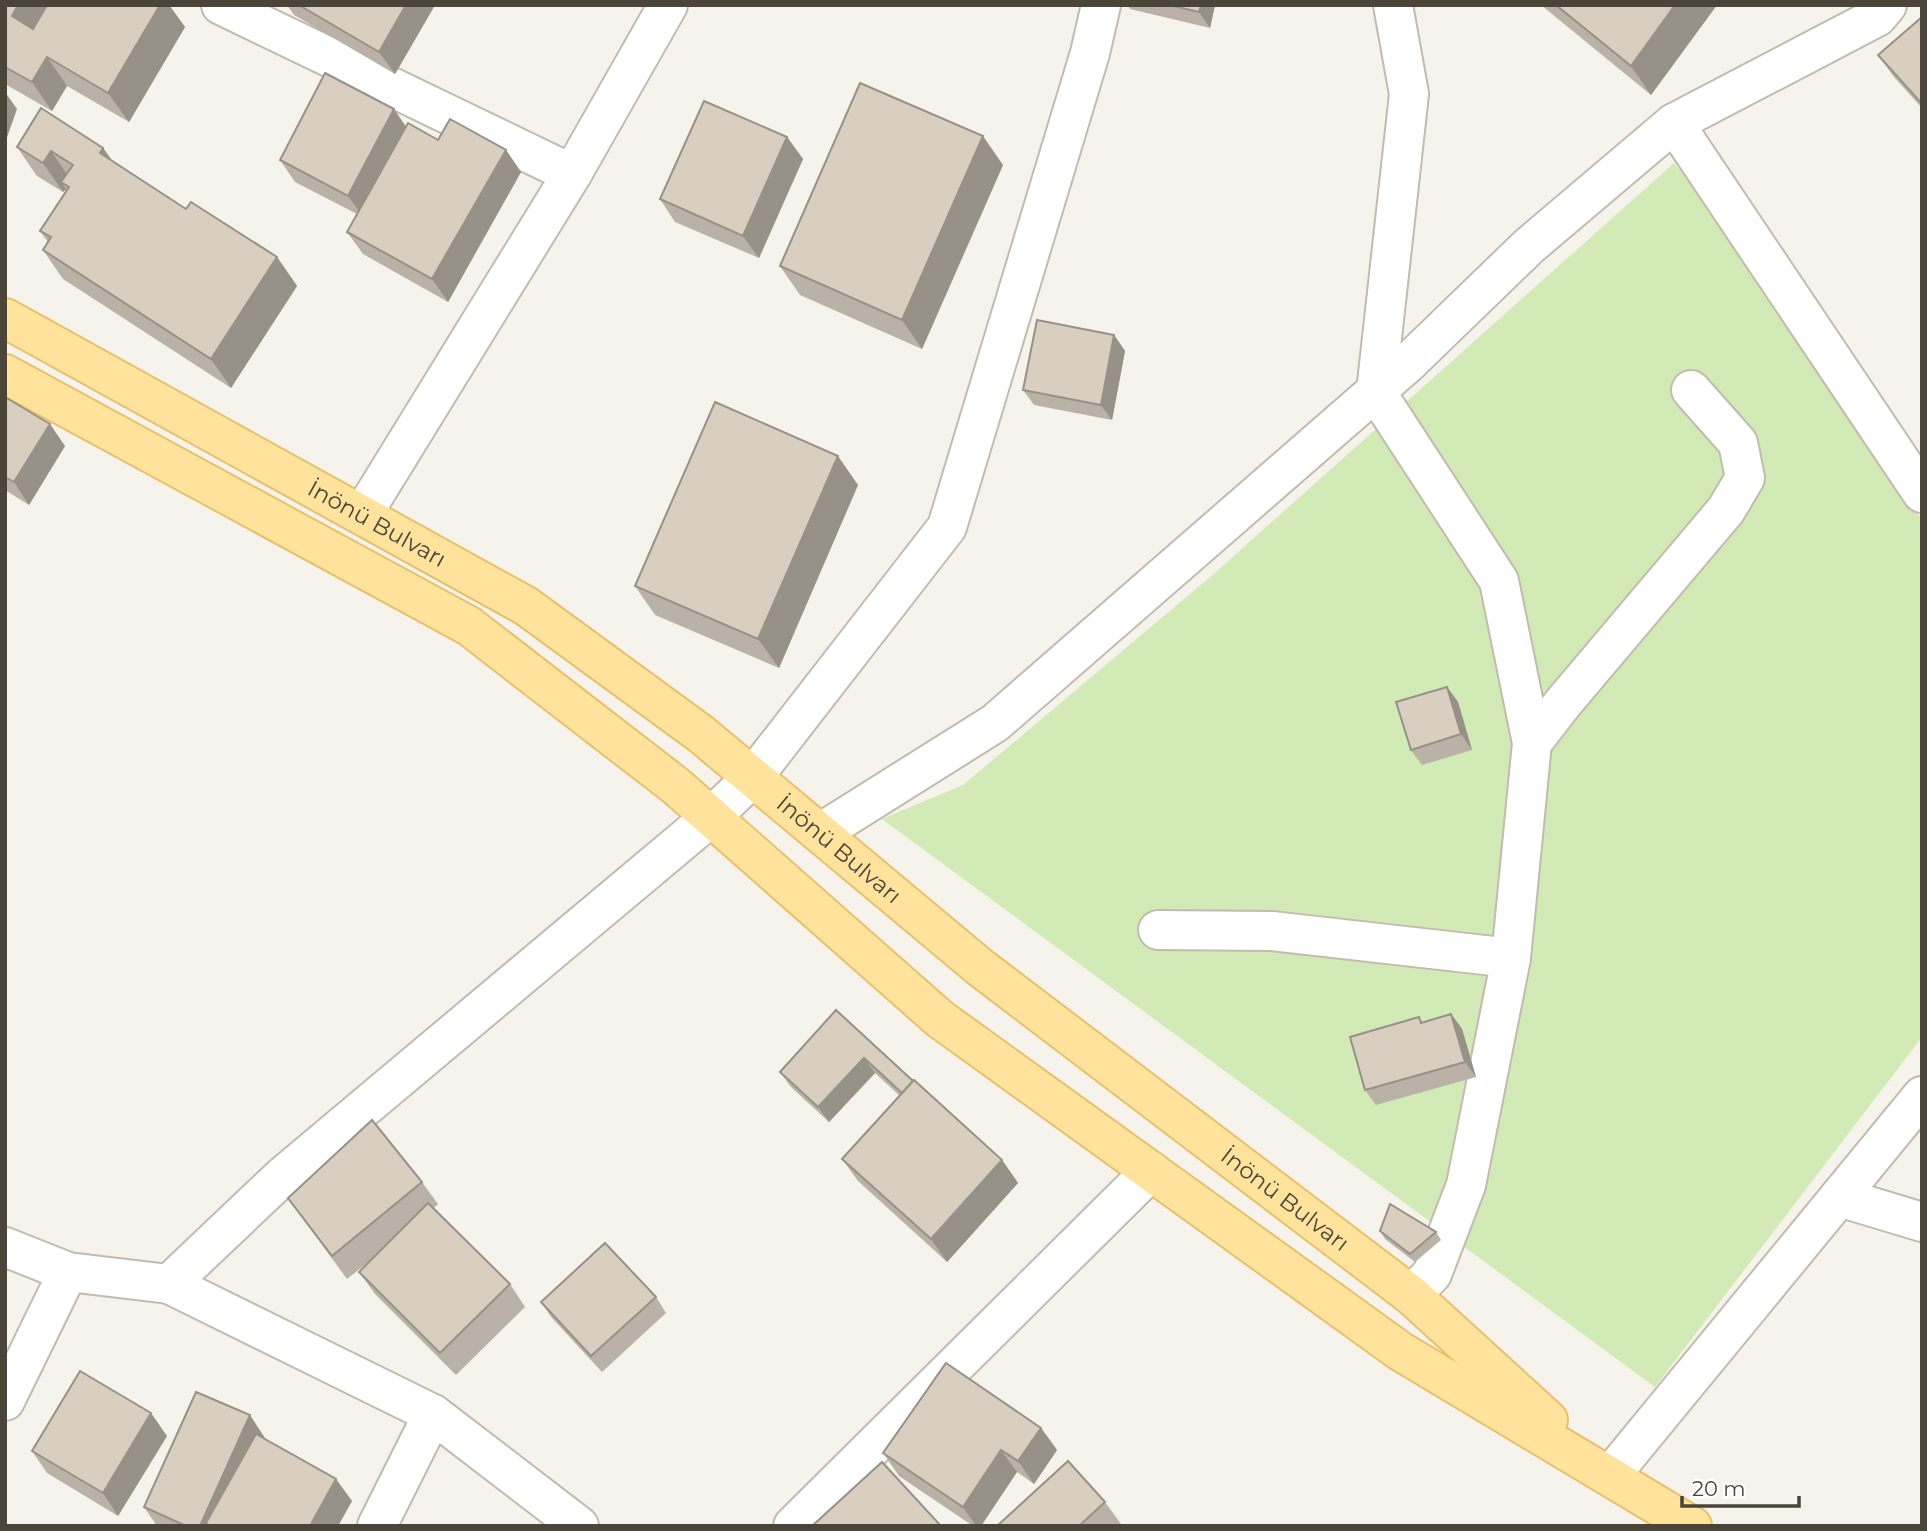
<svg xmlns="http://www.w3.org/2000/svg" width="1927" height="1531" font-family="Montserrat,sans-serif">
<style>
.green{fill:#d2eab5}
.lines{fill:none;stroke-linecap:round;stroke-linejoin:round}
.minor-casing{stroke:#c2bbae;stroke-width:42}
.major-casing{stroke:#e6c16a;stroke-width:42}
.minor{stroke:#fff;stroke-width:38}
.major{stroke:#ffe39c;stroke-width:38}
.wall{fill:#bab2a6}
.shaded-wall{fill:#979187}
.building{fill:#d8cfc1;stroke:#979187;stroke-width:2}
.labels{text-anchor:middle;stroke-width:5;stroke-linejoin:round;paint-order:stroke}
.street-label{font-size:23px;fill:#4b4439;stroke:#fff}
</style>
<rect width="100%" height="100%" fill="#f6f3ec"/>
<path class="green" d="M1674,163L1707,202L1922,520V1037L1655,1387L882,819L963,785L1209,578Z"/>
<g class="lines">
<defs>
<g id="minor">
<path d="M221,5L572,174"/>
<path d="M1393,5L1409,94L1376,392L1499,581L1532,743L1511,958L1466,1185L1432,1274L1411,1295"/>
<path d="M1674,123L1922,493"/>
<path d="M362,515L572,174L668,5"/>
<path d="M1532,743L1563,703L1726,510L1745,478L1738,443L1691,390"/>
<path d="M820,833L995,723L1407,364L1529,246L1674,123L1877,17L1887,5"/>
<path d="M1158,930L1272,931L1511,958"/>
<path d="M1839,1197L1922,1222"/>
<path d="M5,1247L68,1272L169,1284L284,1175L711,817L753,777L947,527L1090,53L1101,5"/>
<path d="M169,1284L433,1414L579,1526"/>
<path d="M5,1401L68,1272"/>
<path d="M1610,1476L1922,1096"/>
<path d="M377,1526L433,1414"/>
<path d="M793,1526L1151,1171"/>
</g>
<g id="major">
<path id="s1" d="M5,318L526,606L701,734L981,968L1411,1295L1548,1420"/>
<path d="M5,374L469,626L676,786L940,1019L1400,1351L1692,1526"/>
</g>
</defs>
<use href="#minor" class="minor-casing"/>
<use href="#major" class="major-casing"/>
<use href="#minor" class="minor"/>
<use href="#major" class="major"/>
</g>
<g class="wall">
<path d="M5,5H169L185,27L129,122L67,86L52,111L5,84Z"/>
<path d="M287,5H435L395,74L294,15Z"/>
<path d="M1128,5H1215L1210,28L1130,9Z"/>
<path d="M1541,5H1717L1651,95Z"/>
<path d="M1922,17V108L1894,77L1878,55Z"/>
<path d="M406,127L438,140L506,150L521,172L448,302L363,254L347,232L357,214L295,182L280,160Z"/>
<path d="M787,137L803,159L759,258L675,222L660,199Z"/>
<path d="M17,147L103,148L113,162L186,209L277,257L297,286L231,388L63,279L43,250L48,242L40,231L66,190V189L63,192L37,176Z"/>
<path d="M1003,165L922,349L800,295L780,266Z"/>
<path d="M1114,335L1125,351L1112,420L1034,405L1023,390Z"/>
<path d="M5,397L65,446L29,505L5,490Z"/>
<path d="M858,485L779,668L655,615L635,586Z"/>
<path d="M1447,687L1458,702L1472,750L1422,765L1411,750Z"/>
<path d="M836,1010L1002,1160L1018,1183L947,1262L858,1181L842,1159L900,1096L875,1073L829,1122L791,1087L780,1072Z"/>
<path d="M1451,1014L1462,1029L1476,1077L1376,1105L1365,1090L1419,1017L1422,1022Z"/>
<path d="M422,1182L438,1204L434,1208L510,1284L525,1307L456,1375L375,1294L359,1272L377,1255L347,1279L288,1198Z"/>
<path d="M1380,1231L1436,1232L1441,1240L1415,1262L1385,1239Z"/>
<path d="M656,1297L666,1313L602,1372L552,1318L541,1302Z"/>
<path d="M1041,1428L1057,1450L1034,1484L1017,1472L981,1526H973L899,1476L883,1453Z"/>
<path d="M167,1436L118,1516L47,1473L32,1451Z"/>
<path d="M265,1438V1439L352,1501L338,1526H157L144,1507Z"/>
<path d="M1105,1502L1121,1524L1119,1526H997Z"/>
</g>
<g class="shaded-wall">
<path d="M18,5H56L32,45L12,16Z"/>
<path d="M160,5H169L185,27L129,122L108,93Z"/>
<path d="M406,5H435L395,74L379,52Z"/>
<path d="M1201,5H1215L1210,28L1199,12Z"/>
<path d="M1675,5H1717L1651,95L1631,66Z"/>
<path d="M47,57L67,86L52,111L32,82Z"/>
<path d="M5,92L17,109L5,143Z"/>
<path d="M394,109L409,131L364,218L348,196Z"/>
<path d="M983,136L1003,165L922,349L902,320Z"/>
<path d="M787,137L803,159L759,258L743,236Z"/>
<path d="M103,148L124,177L100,153Z"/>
<path d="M506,150L521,172L448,302L432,279Z"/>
<path d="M51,151L71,180L61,182L66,189L63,192L43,163Z"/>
<path d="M277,257L297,286L231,388L211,359Z"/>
<path d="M1114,335L1125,351L1112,420L1101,405Z"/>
<path d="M50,424L65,446L29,505L14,482Z"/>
<path d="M838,456L858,485L779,668L758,639Z"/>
<path d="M1447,687L1458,702L1472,750L1461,734Z"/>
<path d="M1451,1014L1462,1029L1476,1077L1465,1062Z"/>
<path d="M864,1058L875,1073L829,1122L818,1107Z"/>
<path d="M1002,1160L1018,1183L947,1262L931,1239Z"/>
<path d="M151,1413L167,1436L118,1516L103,1493Z"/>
<path d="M250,1415L265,1438L225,1526L206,1523L208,1526H200Z"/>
<path d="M1041,1428L1057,1450L1034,1484L1018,1461Z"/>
<path d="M1001,1450L1017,1472L981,1526H976L963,1507Z"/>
<path d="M336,1479L352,1501L338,1526H310Z"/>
</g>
<g class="building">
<path d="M5,5H18L12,16L33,29L47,5H160L108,93L47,57L32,82L5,67Z"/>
<path d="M299,5H406L379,52Z"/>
<path d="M1169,5H1201L1199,12Z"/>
<path d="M1556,5H1675L1631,66Z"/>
<path d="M1922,17V104L1878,55Z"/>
<path d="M325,73L394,109L348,196L280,160Z"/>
<path d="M860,83L983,136L902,320L780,266Z"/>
<path d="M704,101L787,137L743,236L660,199Z"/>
<path d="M41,108L103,148L100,153L186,209L191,202L277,257L211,359L43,250L51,237L40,231L69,187L61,182L73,165L51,151L43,163L17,147Z"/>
<path d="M450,119L506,150L432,279L347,232L408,123L438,140Z"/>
<path d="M1037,320L1114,335L1101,405L1023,390Z"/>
<path d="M5,397L50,424L14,482L5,477Z"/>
<path d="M715,402L838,456L758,639L635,586Z"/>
<path d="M1447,687L1461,734L1411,750L1396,702Z"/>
<path d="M836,1010L913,1081L902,1093L864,1058L818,1107L780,1072Z"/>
<path d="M1451,1014L1465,1062L1365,1090L1350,1037L1419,1017L1421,1023Z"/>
<path d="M914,1080L1002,1160L931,1239L842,1159Z"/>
<path d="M372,1120L422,1182L332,1256L288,1198Z"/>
<path d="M428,1203L510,1284L440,1353L359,1272Z"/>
<path d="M1390,1204L1436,1232L1410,1254L1380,1231Z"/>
<path d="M605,1243L656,1297L591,1356L541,1302Z"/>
<path d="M946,1363L1041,1428L1018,1461L1001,1450L963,1507L883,1453Z"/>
<path d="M80,1371L151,1413L103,1493L32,1451Z"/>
<path d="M196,1392L250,1415L200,1526H186L144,1507Z"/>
<path d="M256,1434L336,1479L310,1526H210L206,1523Z"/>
<path d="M1068,1461L1105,1502L1079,1526H997Z"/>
<path d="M882,1462L941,1526H812Z"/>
</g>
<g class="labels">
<g class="street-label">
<text dy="8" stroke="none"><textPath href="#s1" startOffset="425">İnönü Bulvarı</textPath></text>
<text dy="8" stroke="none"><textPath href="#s1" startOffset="992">İnönü Bulvarı</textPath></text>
<text dy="8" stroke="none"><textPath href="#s1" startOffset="1559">İnönü Bulvarı</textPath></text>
</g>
</g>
<rect width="1927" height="1531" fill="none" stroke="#4b4439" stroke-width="14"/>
<path d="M1682 1496v10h117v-10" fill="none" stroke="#4b4439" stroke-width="3.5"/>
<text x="1692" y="1496" font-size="21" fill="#4b4439" stroke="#ffffff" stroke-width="5" paint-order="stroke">20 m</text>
</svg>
